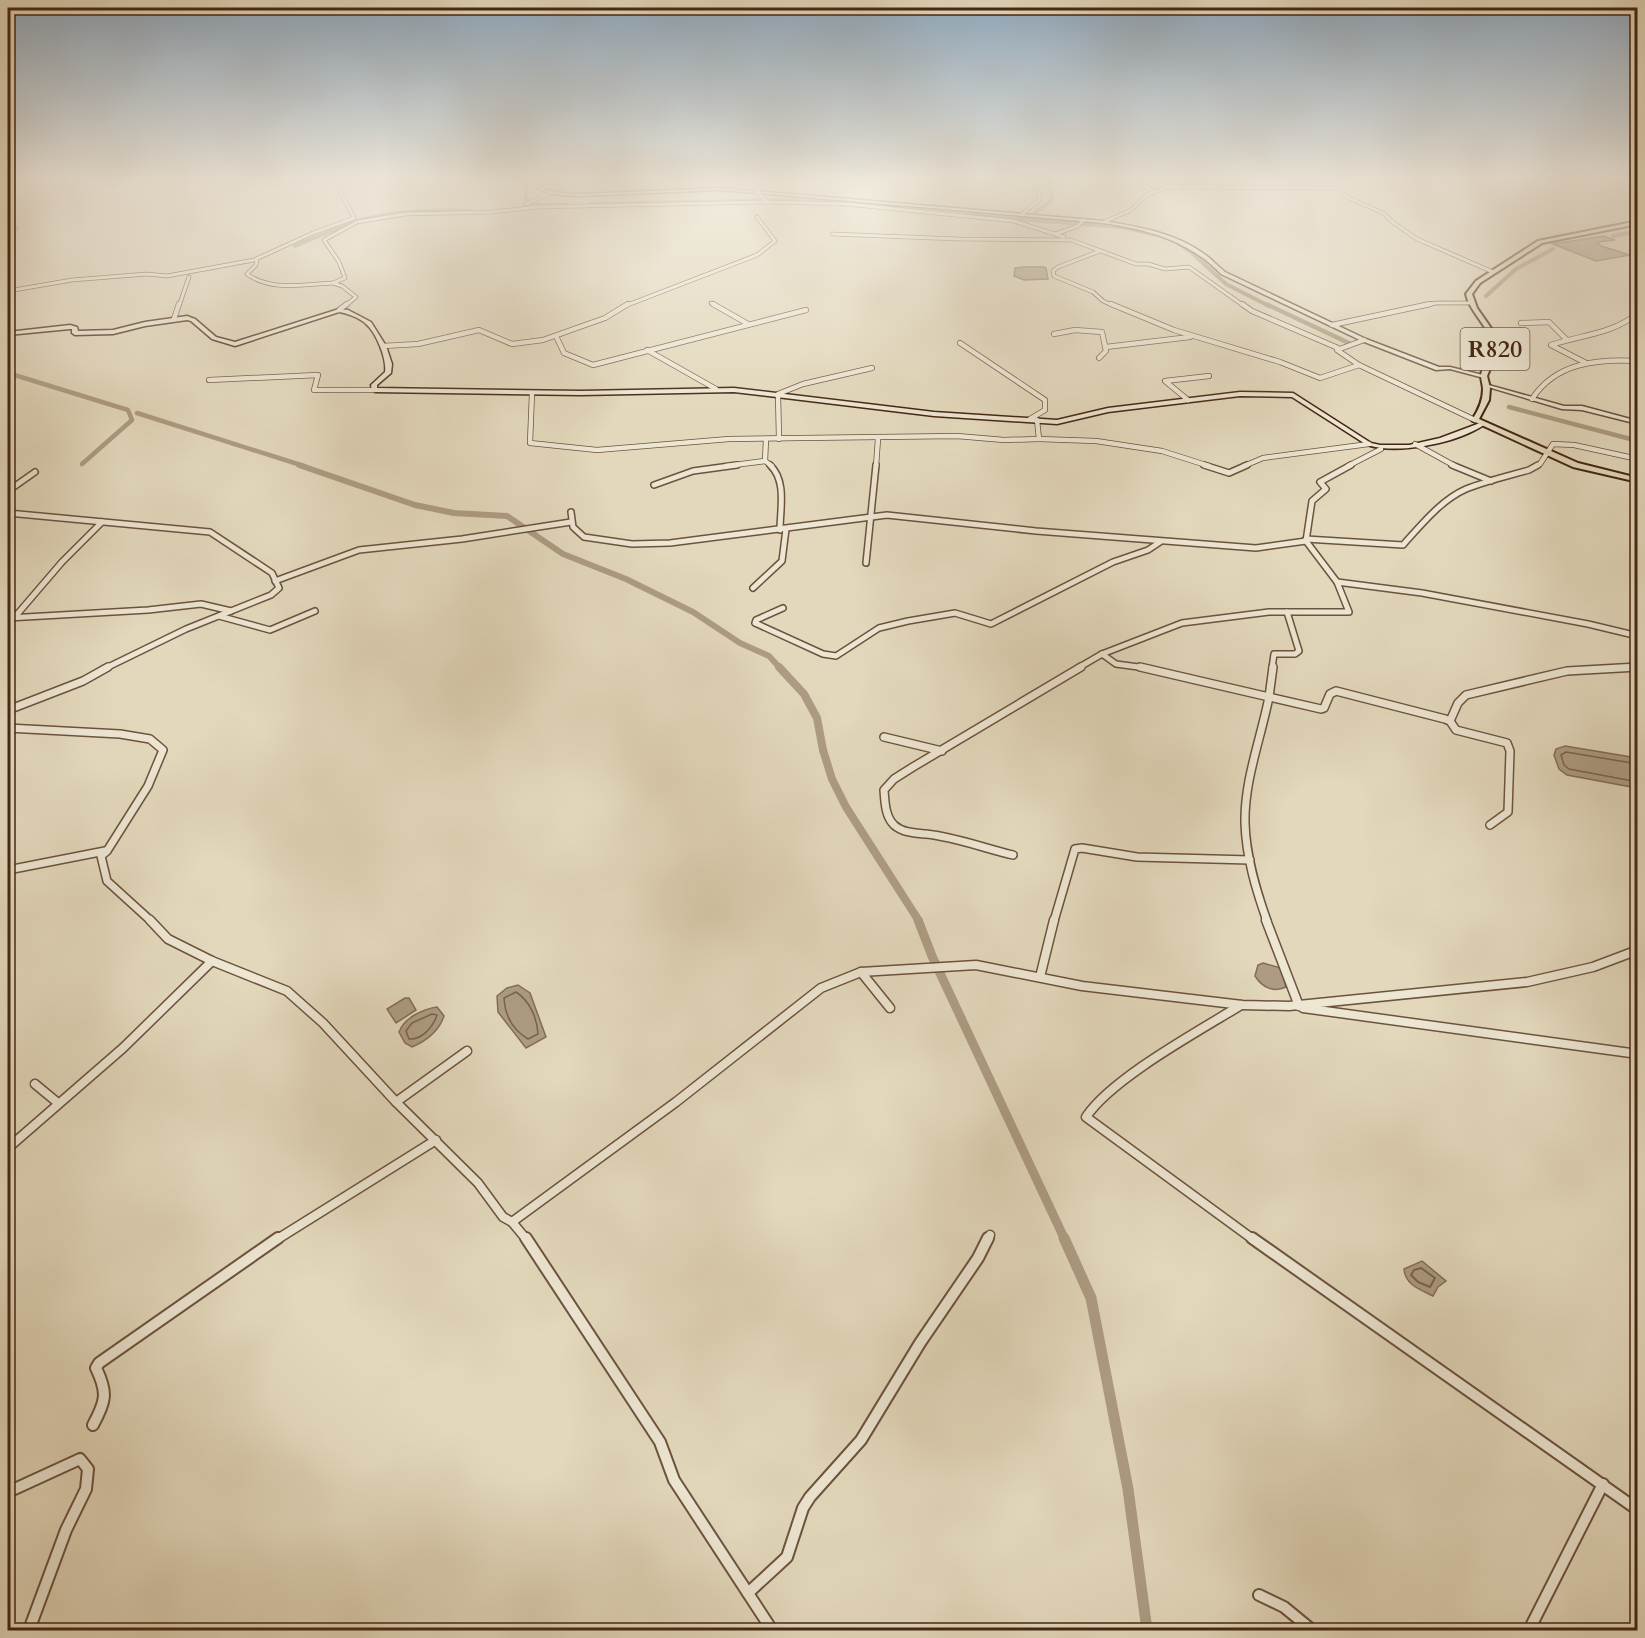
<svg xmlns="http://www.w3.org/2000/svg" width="1645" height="1638" font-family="Cardo,serif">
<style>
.water{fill:#ad9c83;stroke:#836d56;stroke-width:1.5}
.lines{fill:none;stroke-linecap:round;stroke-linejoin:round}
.shore-far1{stroke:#79624b;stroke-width:1.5}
.shore{stroke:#79624b;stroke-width:2}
.canal-far5{stroke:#ad9c83;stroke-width:4}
.canal-far4{stroke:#ad9c83;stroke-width:4.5}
.canal-far3{stroke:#ad9c83;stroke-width:6}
.canal-far2{stroke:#ad9c83;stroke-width:8}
.canal-far1{stroke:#ad9c83;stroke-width:9}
.canal{stroke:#ad9c83;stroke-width:11}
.minor-far5-casing{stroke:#6c533d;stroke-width:4.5}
.minor-far4-casing{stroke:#6c533d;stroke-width:6}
.minor-far3-casing{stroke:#6c533d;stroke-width:8}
.minor-far2-casing{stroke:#6c533d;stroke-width:10}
.minor-far1-casing{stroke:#6c533d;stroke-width:11}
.minor-casing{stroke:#6c533d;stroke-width:14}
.tertiary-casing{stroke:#6c533d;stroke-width:3}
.secondary-casing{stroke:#452713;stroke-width:3}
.primary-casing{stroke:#452713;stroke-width:4}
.minor-far5{stroke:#ede6d3;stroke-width:3}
.minor-far4{stroke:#ede6d3;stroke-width:4.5}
.minor-far3{stroke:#ede6d3;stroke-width:5}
.minor-far2{stroke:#ede6d3;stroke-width:7}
.minor-far1{stroke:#ede6d3;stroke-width:8}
.minor{stroke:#ede6d3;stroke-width:10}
.tertiary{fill:#ede6d3;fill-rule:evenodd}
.secondary{fill:#ede6d3;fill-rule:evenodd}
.primary{fill:#e3d8bc;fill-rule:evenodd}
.labels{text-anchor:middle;stroke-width:4.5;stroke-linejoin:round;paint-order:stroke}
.shield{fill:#ede6d3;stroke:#77604d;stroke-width:1.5}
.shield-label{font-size:24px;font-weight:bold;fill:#452713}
</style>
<rect width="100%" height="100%" fill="#e3d8bc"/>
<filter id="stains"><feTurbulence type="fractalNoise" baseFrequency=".00333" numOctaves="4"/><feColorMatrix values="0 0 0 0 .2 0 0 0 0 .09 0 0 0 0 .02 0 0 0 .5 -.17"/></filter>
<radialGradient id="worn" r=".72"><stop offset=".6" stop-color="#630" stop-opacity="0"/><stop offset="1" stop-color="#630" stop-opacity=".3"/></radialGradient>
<g class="water">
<path d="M1603,236L1615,240L1597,242L1601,246L1630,255L1596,261L1553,244Z"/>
<path d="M1024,267H1044L1046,268L1048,279L1024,280L1014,276L1015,268Z"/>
<path d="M1565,746L1637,758V788L1567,775L1559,769L1554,755L1556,749Z"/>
<path d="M1263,963L1281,968L1286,987C1273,993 1262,987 1255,976L1258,965Z"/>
<path d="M518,985L530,993L546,1037L526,1048L498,1012L497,996L507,988Z"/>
<path d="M405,998H409L416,1010L396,1023L387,1009Z"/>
<path d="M437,1007L444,1016C439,1031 426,1041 412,1047L405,1043L399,1032C404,1018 423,1009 437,1007Z"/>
<path d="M1422,1261L1446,1281L1438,1287L1433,1296C1421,1290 1405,1285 1404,1269Z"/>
</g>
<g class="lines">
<g class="shore-far1">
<path d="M1638,764L1566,752L1561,755L1564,765L1569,769L1638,782"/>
<path d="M516,992C530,1001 537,1018 538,1034L528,1039C513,1030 505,1015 504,998Z"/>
<path d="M432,1014L437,1015C433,1027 422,1040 409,1039L406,1031L412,1023Z"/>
</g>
<path class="shore" d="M1421,1268L1435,1278L1430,1287L1418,1282L1411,1275L1414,1270Z"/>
<g class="canal-far5">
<path d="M527,177L525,181L526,200L536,205"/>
<path d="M590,204L787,200L905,209"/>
<path d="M522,208L536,205H566"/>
<path d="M965,215L1122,227L1158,235"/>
<path d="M1032,219L1035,213L1052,200L1047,177"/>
<path d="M1613,236L1638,231"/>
<path d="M1178,243L1191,252L1226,284L1269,306"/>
<path d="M295,246C319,236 343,224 369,218C402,210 437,210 471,211"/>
<path d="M1486,296L1516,269L1553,249"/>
</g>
<g class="canal-far4">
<path d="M1266,304L1351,344"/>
<path d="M8,373L128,410L132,420L82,464"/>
<path d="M1509,407L1638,441"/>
<path d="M137,413L304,466"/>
</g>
<path class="canal-far3" d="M299,465L415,505L454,513L507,516L563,554L626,579L693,612L740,643L769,656L780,668"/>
<path class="canal-far2" d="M779,667L804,694L817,718L823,750L832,779L846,807L919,921"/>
<path class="canal-far1" d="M918,920L932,956L1065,1240"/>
<path class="canal" d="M1064,1238L1091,1298L1128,1489L1147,1630"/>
<defs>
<g id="minor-far5">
<path d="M764,177L757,193L768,202L846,204L1014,221L1064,237"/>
<path d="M826,177L833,181"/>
<path d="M1131,177L1154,192"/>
<path d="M1349,177L1338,188L1347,197L1385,214L1391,221L1417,239L1493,272"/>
<path d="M1167,187L1338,188"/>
<path d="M526,204L550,193"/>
<path d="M1022,214L1040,199L1034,177"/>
<path d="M1104,222L1131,210L1146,195L1192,179"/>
<path d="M832,234L958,239L1071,240L1136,264H1148L1165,269L1189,267L1244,306"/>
<path d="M1055,234L1078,226L1084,220"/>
<path d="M8,242L16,228"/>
<path d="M1100,251L1058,267L1053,271L1054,276L1093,292L1103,301L1114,306"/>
<path d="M257,259L256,265L247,274C271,292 305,284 333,283"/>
<path d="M8,291L72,280L147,274L167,276L254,260L313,233L354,218L338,186L337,181L341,177"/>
<path d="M711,303L716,306"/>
<path d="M179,306L189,277"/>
<path d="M345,306L356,297L342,286L333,283L345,278L339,262L324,240L357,222L405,214L491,212L537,207L768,202"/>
<path d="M625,306L757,255L775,241L757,217"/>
<path d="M1423,306L1436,303H1471"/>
<path d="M1636,306L1634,303L1638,301"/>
</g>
<g id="minor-far4">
<path d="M713,304L748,324"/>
<path d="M1111,304L1174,330L1280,362L1320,378L1359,365"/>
<path d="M1242,304L1252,311L1338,348"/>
<path d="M1635,304L1638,309"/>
<path d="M339,310L347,304"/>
<path d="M174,319L179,304"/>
<path d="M1521,323L1549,322L1567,340"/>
<path d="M1332,325L1430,304"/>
<path d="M1054,334L1075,330L1102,332L1106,351L1099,358"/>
<path d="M556,336L564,353L593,365L806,310"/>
<path d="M1364,340L1337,350L1359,365L1475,420"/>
<path d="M960,343L1045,400V410L1030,419"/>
<path d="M383,346L418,344L479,330L512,344L543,340L605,318L628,304"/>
<path d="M1106,347L1190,337"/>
<path d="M647,350L716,389"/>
<path d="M1586,363L1551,345C1581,335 1613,334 1638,313"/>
<path d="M209,380L318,375L314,390H375"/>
<path d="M532,393L530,443L597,450L729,439L957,436L1004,440L1039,439L1037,420"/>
<path d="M1532,399C1556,362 1598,359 1638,361"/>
<path d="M1188,400L1165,381L1209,376"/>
<path d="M779,439L778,394L803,384L872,368"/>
<path d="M1039,439L1096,441L1162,451L1209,466"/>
<path d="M1415,444L1455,466"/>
<path d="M765,461L772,466"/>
<path d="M726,466L765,461L766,439"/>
<path d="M876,466L878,439"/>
<path d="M1244,466L1263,458L1369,444"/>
<path d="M1348,466L1381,449"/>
<path d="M1536,466L1540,464L1553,444L1574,445L1638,459"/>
</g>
<g id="minor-far3">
<path d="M770,465C787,481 780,509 780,530"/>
<path d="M1204,465L1229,473L1247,465"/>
<path d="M1452,465L1491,481"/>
<path d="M654,485L693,471L737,465"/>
<path d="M8,491L35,472"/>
<path d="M571,512L573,527L584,537L632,544L670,543L887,515L1036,531L1256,548L1306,541"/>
<path d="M8,513L210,532L272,573L279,588L271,595L186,629L106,668"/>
<path d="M1306,539L1403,545C1421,525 1441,500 1466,489C1486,481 1508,476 1529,470L1538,465"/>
<path d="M866,563L876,465"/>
<path d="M275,581L359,550L462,539L571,522"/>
<path d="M1337,582L1422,593L1588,624L1638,636"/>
<path d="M753,588L782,561L786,529"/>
<path d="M783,608L756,620L755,623L823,654L836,656L879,628L908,621L955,613L991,624L1113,562L1148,550L1160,542"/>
<path d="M219,616L270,630L315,611"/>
<path d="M8,618L148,610L201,604L231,611"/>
<path d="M14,618L62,562L102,522"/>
<path d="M1102,654L1116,664L1146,668"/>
<path d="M1078,668L1102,654L1182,623L1269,612H1349L1337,582L1306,541L1312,501L1326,489L1320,482L1351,465"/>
<path d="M1272,668L1274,654H1295L1299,651L1287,612"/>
<path d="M1617,668L1638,667"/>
</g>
<g id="minor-far2">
<path d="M1140,667L1269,697L1273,667"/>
<path d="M8,710L83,681L108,667"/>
<path d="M1450,721L1458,703L1466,695L1567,671L1638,667"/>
<path d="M8,728L120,734L150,739L163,750L148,786L107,851L101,856L107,881L151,921"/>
<path d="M884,737L942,751"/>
<path d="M1013,855C983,848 956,837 926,834C915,833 903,833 894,825C885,816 885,802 884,790L894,779L913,767L1081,667"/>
<path d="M8,870L105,851"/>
<path d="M1054,921L1075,849L1082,848L1137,857L1250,860"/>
<path d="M1267,921C1256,890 1246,857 1245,823C1244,781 1261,738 1269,697L1321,709L1324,708L1330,694L1336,691L1445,719L1450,721L1456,730L1507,743L1510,751L1508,812L1490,825"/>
</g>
<g id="minor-far1">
<path d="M150,920L168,939L212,961L287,991L323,1023L396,1102L478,1183L503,1217L512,1222L527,1240"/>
<path d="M1266,920L1299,1006"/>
<path d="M861,972L890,1008"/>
<path d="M1040,977L1054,920"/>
<path d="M1241,1005C1199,1031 1112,1078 1086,1117L1254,1240"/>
<path d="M1303,1008L1638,1054"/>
<path d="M35,1084L58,1103"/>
<path d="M396,1102L467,1051"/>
<path d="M8,1148L123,1048L212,961"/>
<path d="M512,1222L676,1102L821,988L861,972L976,965L1082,986L1242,1005L1289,1006L1527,982L1593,967L1638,950"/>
<path d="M276,1240L436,1140"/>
<path d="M988,1240L990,1235"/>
</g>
<g id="minor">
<path d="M526,1238L660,1442L674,1480L772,1630"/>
<path d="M1252,1238L1638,1510"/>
<path d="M93,1425C106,1401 108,1393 96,1368L99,1363L278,1238"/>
<path d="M8,1492L80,1459L88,1469L86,1489L66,1530L29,1630"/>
<path d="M748,1593L787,1557L803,1508L810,1497L861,1440L920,1343L978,1258L988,1238"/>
<path d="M1259,1595L1284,1607L1312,1630"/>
<path d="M1529,1630L1603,1484"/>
</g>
<g id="tertiary">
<path d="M534,177H538L537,184C549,194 565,193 580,194L721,188L1104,221C1140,227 1177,233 1207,256C1213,261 1219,267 1225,272L1366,339L1439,367H1450L1487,376L1484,378L1450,369L1436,370L1362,341L1221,274C1215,268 1208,261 1200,256C1169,235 1140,229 1104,223L721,190L580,196C563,195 546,196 533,184Z"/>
<path d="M1485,384L1564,406H1582L1638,421V424L1582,410L1562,409L1485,386Z"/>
</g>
<path id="secondary" d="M339,309L348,310L371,322L386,346L392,364L391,373L377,385V388L581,391L734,388L934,412L1057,420L1108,408L1240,392L1293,393L1371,443L1380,445H1409L1440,438L1480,423L1485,424C1459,443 1398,455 1367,445L1292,397L1240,396L1108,412L1057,424L934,416L734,392L581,395L375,392L372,390L371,385L385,372C387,359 376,332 366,324C360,318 347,313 339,312L235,346L212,339L191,321L187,320L145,326L113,334L75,335L72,333V329H70L8,335V332L70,325L77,327L78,331L113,330L145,322L187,316L195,319L216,337L235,342Z"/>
<path id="primary" d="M1638,221V224L1542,243L1480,283L1472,294L1477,308L1495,334L1498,349L1487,376L1490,388L1489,400L1479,419L1578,463L1638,478V482L1573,467L1473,421L1472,420C1478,411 1483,401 1483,389C1483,385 1481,380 1481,375C1482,366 1491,359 1492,349C1493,329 1470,314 1466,294L1476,281L1538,241Z"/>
</defs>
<use href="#minor-far5" class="minor-far5-casing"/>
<use href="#minor-far4" class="minor-far4-casing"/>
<use href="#minor-far3" class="minor-far3-casing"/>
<use href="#minor-far2" class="minor-far2-casing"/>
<use href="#minor-far1" class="minor-far1-casing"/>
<use href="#minor" class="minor-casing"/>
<use href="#tertiary" class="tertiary-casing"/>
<use href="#secondary" class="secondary-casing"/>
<use href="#primary" class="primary-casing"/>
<use href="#minor-far5" class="minor-far5"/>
<use href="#minor-far4" class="minor-far4"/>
<use href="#minor-far3" class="minor-far3"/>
<use href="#minor-far2" class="minor-far2"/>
<use href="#minor-far1" class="minor-far1"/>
<use href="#minor" class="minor"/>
<use href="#tertiary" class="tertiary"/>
<use href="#secondary" class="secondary"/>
<use href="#primary" class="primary"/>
</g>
<linearGradient id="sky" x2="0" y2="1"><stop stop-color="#90aac0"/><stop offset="0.44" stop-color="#f2ede1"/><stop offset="1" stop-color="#f2ede1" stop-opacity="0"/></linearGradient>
<rect width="1645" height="406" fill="url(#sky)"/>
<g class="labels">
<rect class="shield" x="1460.5" y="328" width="69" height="42" rx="4.5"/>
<g class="shield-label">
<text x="1495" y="357">R820</text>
</g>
</g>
<rect width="1645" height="1638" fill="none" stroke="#e3d8bc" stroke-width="30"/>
<rect x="9" y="9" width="1627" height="1620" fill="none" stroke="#452713" stroke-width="3"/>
<rect x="15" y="15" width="1615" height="1608" fill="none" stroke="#452713" stroke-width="1.5"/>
<rect width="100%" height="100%" filter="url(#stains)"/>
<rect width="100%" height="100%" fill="url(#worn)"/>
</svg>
